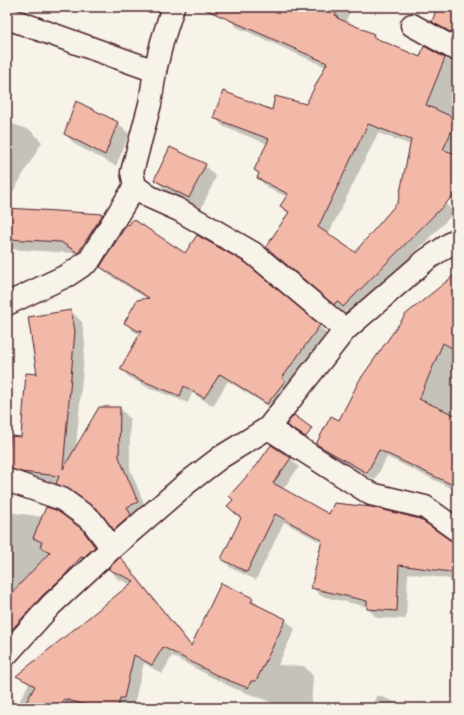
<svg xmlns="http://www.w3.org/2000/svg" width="464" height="715" font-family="Pangolin,sans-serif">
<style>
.shadow{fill:#0003;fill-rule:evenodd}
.building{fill:#f2b9a9;stroke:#4a1f2b;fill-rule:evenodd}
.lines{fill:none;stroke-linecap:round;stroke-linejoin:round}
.minor-casing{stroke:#4a1f2b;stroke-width:25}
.minor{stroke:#f7f3e8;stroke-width:22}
</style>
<rect width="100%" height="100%" fill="#f7f3e8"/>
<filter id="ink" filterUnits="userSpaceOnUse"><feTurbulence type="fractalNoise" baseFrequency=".025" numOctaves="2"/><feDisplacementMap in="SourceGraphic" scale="8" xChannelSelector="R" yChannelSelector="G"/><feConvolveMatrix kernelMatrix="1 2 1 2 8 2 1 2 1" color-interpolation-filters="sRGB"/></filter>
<g filter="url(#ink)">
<g class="shadow">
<path d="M232,7H352L345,23L373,35L379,40L421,58L424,47L451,62L457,63V198L436,192L454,213L352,316L347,310L344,313L267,247L289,214L281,206L287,197L267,187L258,178L260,175L255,170L268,144L224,127L214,117L273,111L307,105L326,67L237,27L227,18ZM378,133L411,145L399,203L355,253L328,235Z"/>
<path d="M417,7H457V39L442,31L433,22L436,13Z"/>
<path d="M7,122L30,130L42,142L7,202Z"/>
<path d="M117,122L129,134L116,166L76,145L65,134Z"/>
<path d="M205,165L216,177L201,209L167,191L155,180Z"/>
<path d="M7,209L103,215L114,226L90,264L73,253L7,249Z"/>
<path d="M186,254L319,326L327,334L289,386L276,411L228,381L213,406L192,393L188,403L147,387L129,377L121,369L141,335L133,331L125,322L148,299L109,275L101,267Z"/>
<path d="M457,288V491L387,457L375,480L325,451L317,444L339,421Z"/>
<path d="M71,311L82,322L85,343L76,448L120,408L130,419V469L148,513L125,540L105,517L81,499L18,478L7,467L11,437L22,438L38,375Z"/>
<path d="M290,458L299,467L283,489L329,516L457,543V607L453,603L450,579L408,573L406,619L377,618L368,609V607L321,596L312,587L322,543L284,522L256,580L231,568L223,559L241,518Z"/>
<path d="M7,512L68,520L81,530L90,538L103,555L7,652Z"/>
<path d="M120,559L130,568L192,646L252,599L262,608L285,619L295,629L278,665L304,666L313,676L311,708H286L231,687L172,656L162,674L144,663L133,708H16L44,655L132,585L118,579L109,569Z"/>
<path d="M377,695L411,708H372Z"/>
<path d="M423,703L457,705V708H423Z"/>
</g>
<g class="building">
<path d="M200,7H339L335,15L338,16L337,18L374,34L373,37L420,57L424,46L445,58L426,105L457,119L443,150L457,154V192L343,307L337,301L334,305L266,247L289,212L280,206L288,194L257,178L259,173L254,170L269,139L213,118L223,91L272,110L275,96L306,104L327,63ZM368,124L411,140L398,202L355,252L318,227Z"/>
<path d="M437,7H457V27L454,34L432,22Z"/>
<path d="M76,101L118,122L105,155L64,134Z"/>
<path d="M170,147L206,164L189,198L154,180Z"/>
<path d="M7,208L56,211L103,214L78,253L61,242L7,239Z"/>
<path d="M133,219L185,253L197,235L246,263L320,325L282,378L285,381L267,404L220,374L204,398L184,386L180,396L138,379L120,369L142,330L138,331L124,323L137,300L149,298L100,267L127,224L129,225Z"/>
<path d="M457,273V351L443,343L419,399L457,416V487L379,450L367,473L316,444L331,416L339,420L359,381L406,314Z"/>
<path d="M71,310L75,331L63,469L99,407H120L119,457L138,502L127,507L131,515L114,530L98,510L69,489L56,484L59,476L21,472L7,468L10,436L21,437L26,373L37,374L28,317Z"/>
<path d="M294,415L312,428L306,437L286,425Z"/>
<path d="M271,445L291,458L273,483L329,514L334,503L372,507L420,519L450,540L457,542V573L399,565L397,611L367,609V601L311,588L322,540L275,514L247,572L221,559L241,518L227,506L233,500L229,496L257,465Z"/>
<path d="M46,507L56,510L82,529L95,547L83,558L81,557L64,576L42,596L7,635V598L50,552L40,547L42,542L33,538Z"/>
<path d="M120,557L191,646L221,583L253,598L251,602L286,619L256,681H251L248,688L220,677L163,647L152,665L134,655L124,698H120L118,708H97L64,699L60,708H23L35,686L16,676L134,581L108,569Z"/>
</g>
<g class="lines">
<defs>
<g id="minor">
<path d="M173,7L162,42L155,71L150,104L132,172L135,186L150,197L179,210L253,253L345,330"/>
<path d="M7,18L155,71"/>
<path d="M412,25L457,50"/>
<path d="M7,304L68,275L89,261L135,186"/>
<path d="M268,428L371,494L425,507L457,530"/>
<path d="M7,480L62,499L91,520L112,548"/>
<path d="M7,654L51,605L112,548L187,483L221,457L268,428L345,330L426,260L457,239"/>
</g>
</defs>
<use href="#minor" class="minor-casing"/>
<use href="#minor" class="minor"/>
</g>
</g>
<rect width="464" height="715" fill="none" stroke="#f7f3e8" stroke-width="24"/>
<rect x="12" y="12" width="440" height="691" fill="none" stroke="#4a1f2b" stroke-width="1.5" filter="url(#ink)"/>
</svg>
